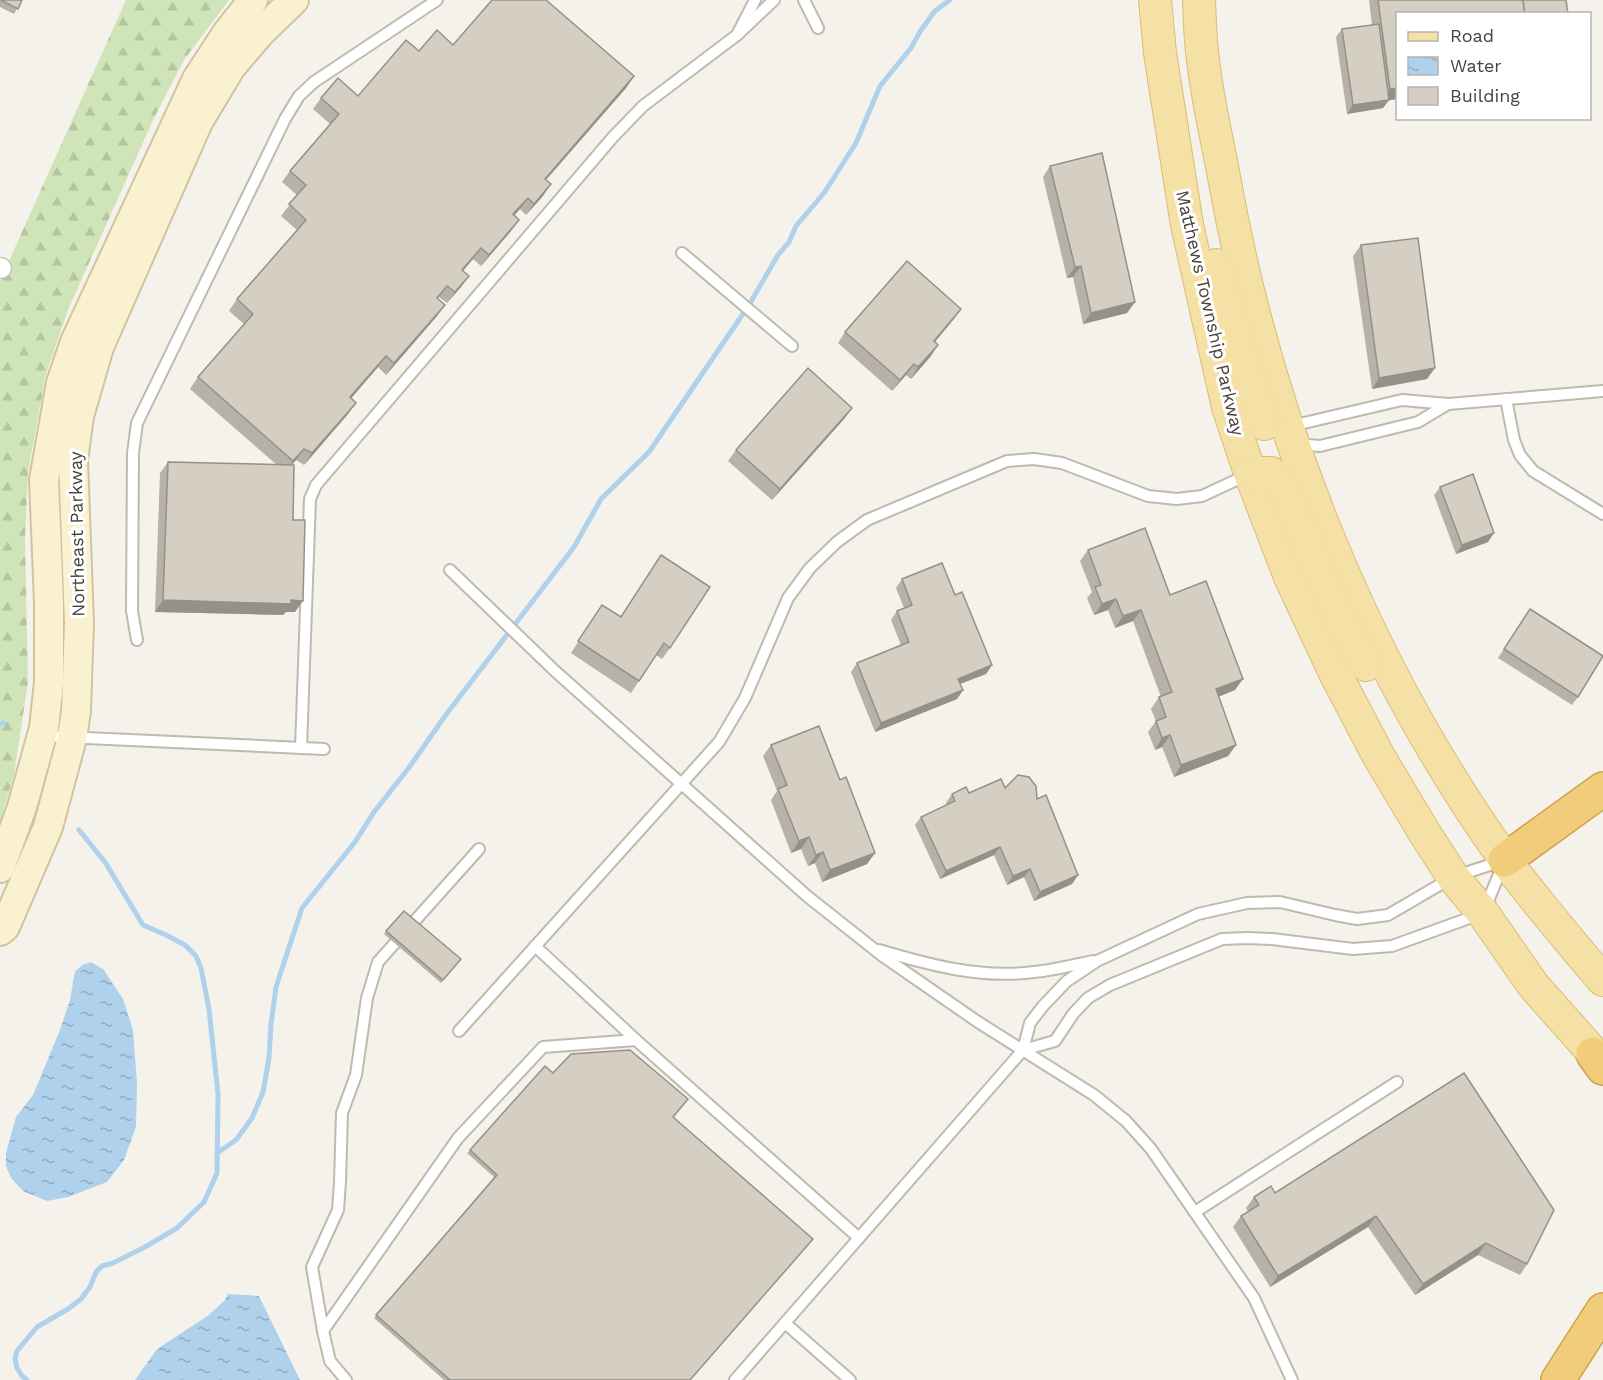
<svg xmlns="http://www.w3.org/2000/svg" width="1603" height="1380" font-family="'Work Sans',sans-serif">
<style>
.forest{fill:url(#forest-firs)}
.water{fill:url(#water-ripples)}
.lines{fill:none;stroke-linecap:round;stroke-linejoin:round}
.stream{stroke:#afd1eb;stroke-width:5}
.lane-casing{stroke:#bfbaaf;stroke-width:14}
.street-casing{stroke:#bfbaaf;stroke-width:22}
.secondary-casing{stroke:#d0c4a0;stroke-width:32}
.primary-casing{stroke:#dabd75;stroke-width:34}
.highway-casing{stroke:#d0a14b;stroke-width:36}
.lane{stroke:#fff;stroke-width:10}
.street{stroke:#fff;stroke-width:20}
.secondary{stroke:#faf1d1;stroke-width:28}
.primary{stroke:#f5e0a5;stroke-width:32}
.highway{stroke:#f1cc7b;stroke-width:33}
.wall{fill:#b7b1a7}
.shaded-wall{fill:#959088}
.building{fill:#d5cec2;stroke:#959088;stroke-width:1.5}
.labels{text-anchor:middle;stroke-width:6;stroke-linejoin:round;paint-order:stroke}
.street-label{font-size:18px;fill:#49433a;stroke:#fff}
</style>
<defs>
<pattern id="forest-firs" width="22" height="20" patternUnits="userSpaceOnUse" patternTransform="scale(1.5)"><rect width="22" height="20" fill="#d0e4b9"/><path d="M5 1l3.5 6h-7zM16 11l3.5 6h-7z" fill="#b4c5a0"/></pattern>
<pattern id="water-ripples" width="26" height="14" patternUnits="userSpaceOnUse" patternTransform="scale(1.5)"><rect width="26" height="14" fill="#afd1eb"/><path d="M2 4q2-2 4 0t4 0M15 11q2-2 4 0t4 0" fill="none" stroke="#90abbf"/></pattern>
</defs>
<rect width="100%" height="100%" fill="#f5f2ec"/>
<path class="forest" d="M126,0H229L184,60L154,118L68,310L46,374L28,472L25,539L28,682L14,775L0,822V281Z"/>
<g class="water">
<path d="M91,962L103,969L123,999L133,1030L137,1084L136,1127L124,1160L107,1182L68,1197L47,1201L23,1191L11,1178L6,1166V1153L16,1117L33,1095L60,1030L70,1000L75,971L83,965Z"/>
<path d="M228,1294L259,1296L300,1380H135L157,1349L209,1315L225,1300Z"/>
</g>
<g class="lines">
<g class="stream">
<path d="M0,724L4,723"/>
<path d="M217,1153L236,1140L252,1118L263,1092L269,1058L271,1024L276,987L302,908L355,842L374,812L408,769L445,716L574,547L601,499L649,452L749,305L778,255L789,242L796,226L824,193L856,143L880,86L911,48L921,30L935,11L950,0"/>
<path d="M27,1380L22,1376L17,1368L15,1359L17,1351L37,1327L68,1309L81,1299L90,1287L96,1272L102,1266L113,1263L145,1247L177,1228L204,1202L217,1173L218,1094L209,1009L201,968L196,956L185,945L166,935L143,925L105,862L79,830"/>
</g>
<defs>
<g id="lane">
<path d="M755,0L737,35L774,0"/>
<path d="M804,0L818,28"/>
<path d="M682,253L792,346"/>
<path d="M1506,399L1514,440L1520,455L1533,471L1603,514"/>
<path d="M1291,426L1402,400L1448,404L1603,391"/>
<path d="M1297,444L1320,446L1418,422L1448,404"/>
<path d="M450,570L555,671L807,896L884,957L978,1022L1094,1095L1126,1121L1151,1149L1254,1298L1292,1380"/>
<path d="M137,640L132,611L133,453L137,423L285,119L299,96L314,82L437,0"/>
<path d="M42,736L324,749"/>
<path d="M301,748L310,499L316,485L613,137L643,106L737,35"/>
<path d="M1505,860L1483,913L1392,946L1353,949L1272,939L1247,938L1222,939L1110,985L1088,998L1073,1014L1055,1041L1023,1050L1030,1023L1043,1006L1067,981L1097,961L1198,914L1247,903L1280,902L1335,915L1357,919L1388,915L1453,877Z"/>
<path d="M535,946L636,1040"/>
<path d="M879,950C930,965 980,979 1034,972C1054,970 1074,965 1093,961"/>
<path d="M459,1031L719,742L745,698L788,598L810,568L837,542L867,520L1007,461L1034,459L1062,463L1148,496L1177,499L1202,496L1247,475"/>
<path d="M1195,1212L1397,1082"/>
<path d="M785,1323L850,1380"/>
<path d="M323,1331L312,1267L338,1210L340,1182L342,1113L356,1075L367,998L378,962L479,849"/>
<path d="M346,1380L330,1361L323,1331L458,1138L543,1047L636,1040L859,1238"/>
<path d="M735,1380L1023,1050"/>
</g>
<path id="street" d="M0,268H1"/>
<g id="secondary">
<path d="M0,868L22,807L44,728L49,682V602L44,480L61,383L75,342L197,79L227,33L253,0"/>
<path d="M0,931L5,927L48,827L72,738L76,711L79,623L73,460L79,416L99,347L198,122L231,67L260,33L294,0"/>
</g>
<g id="primary">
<path d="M1155,0L1160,53L1187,225L1228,407L1250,473L1290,577L1335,673L1378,755L1424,832L1453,877L1483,913L1533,985L1603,1064"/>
<path d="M1199,0C1200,20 1200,40 1203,59C1207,99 1217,138 1224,177C1267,418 1361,658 1504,858C1514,873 1526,887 1537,901C1559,928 1580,954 1603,980"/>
<path d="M1216,265L1221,287L1264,424"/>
<path d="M1250,473H1271L1282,484L1337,614L1366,665"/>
</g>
<g id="highway">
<path d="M1505,860L1603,789"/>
<path d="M1593,1054L1603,1068"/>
<path d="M1558,1380L1603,1310"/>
</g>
</defs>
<use href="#lane" class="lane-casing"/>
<use href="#street" class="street-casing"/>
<use href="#secondary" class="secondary-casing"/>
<use href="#primary" class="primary-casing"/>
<use href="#highway" class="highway-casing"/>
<use href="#lane" class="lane"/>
<use href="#street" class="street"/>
<use href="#secondary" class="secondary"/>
<use href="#primary" class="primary"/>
<use href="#highway" class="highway"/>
</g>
<g class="wall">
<path d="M0,0H22L14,14L0,7Z"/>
<path d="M1369,0H1566L1398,99L1389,100L1383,108L1347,114L1336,37L1342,29L1372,25Z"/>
<path d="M453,45L634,76L626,88L546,180L543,196L526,215L520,209L514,215L511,231L481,266L473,259L463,271L461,287L447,303L439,297L438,299L437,316L386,375L378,367L351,398L348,414L304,465L296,460L292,465L295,612H286L283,615L155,612L160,473L168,462L277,465L190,389L198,377L244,324L229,311L237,299L297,230L281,216L297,195L282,182L290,171L330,124L313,109L321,98L358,96L419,51Z"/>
<path d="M1050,166L1135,302L1127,313L1083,324L1073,277L1067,278L1043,177Z"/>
<path d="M1361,245L1427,379L1372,389L1353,256Z"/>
<path d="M961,309L953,320L935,342L931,356L911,379L906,375L892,391L838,343L845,332Z"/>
<path d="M852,408L844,419L772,500L728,461L736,450Z"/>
<path d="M1440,487L1488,542L1456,554L1434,495Z"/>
<path d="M1088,550L1170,595L1235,690L1218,697L1236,745L1228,756L1174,777L1162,747L1155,750L1148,732L1156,721L1151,709L1159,697H1161L1133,621L1115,628L1108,610L1094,615L1087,598L1092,592L1080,561Z"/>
<path d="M902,579L955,595L992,665L986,674L960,684L963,690L957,699L875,732L851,672L857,663L901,645L891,620L897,611L904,608L896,588Z"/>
<path d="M595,616L620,617L670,648L662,659L656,655L631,693L571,653Z"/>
<path d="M1524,618L1578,697L1572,705L1498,658Z"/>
<path d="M771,745L840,780L875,853L867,864L822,882L815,863L808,866L801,849L791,853L771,800L777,791L763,756Z"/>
<path d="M1005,788L1037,799L1078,875L1072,884L1034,901L1024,877L1007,885L994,855L940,879L915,825L921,817L946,805V803L952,794L969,793Z"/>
<path d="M386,931L461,959L441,983L384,934Z"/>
<path d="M553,1073L673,1117L691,1380H444L374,1318L494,1177L467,1153L470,1150Z"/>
<path d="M1464,1073L1527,1264L1520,1275L1478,1255L1415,1295L1368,1227L1270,1287L1233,1227L1241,1216L1248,1212L1246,1208L1254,1197L1275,1193Z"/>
</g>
<g class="shaded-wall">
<path d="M634,76L626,88L537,190L545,179Z"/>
<path d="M1398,88V99L1382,101L1390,89Z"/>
<path d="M1389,100L1383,108L1347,114L1353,105Z"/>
<path d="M551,184L543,196L526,215L534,204Z"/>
<path d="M528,198L520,209L505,226L513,214Z"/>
<path d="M519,220L511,231L481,266L489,255Z"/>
<path d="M481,248L473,259L454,281L462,270Z"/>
<path d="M1081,266L1073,277L1067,278L1075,267Z"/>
<path d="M469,276L461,287L447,303L455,292Z"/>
<path d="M1135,302L1127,313L1083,324L1091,313Z"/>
<path d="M445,305L437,316L386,375L394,363Z"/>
<path d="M961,309L953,320L926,352L934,341Z"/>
<path d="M938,345L931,356L911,379L918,367Z"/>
<path d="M386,356L378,367L342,409L350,397Z"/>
<path d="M914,364L906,375L892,391L900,380Z"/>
<path d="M1435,368L1427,379L1372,389L1379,378Z"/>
<path d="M356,403L348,414L304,465L312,453Z"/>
<path d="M852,408L844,419L772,500L780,489Z"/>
<path d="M304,449L296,460L285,473L293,461Z"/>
<path d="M1494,533L1488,542L1456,554L1462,545Z"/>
<path d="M1116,599L1108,610L1094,615L1102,604Z"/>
<path d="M163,600H291L303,601L295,612H286L283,615L155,612Z"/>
<path d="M1141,610L1133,621L1115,628L1123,616Z"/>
<path d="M992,665L986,674L952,687L958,679Z"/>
<path d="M1243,679L1235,690L1208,701L1216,689Z"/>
<path d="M963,690L957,699L875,732L881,723Z"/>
<path d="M1170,735L1162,747L1155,750L1162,738Z"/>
<path d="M1236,745L1228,756L1174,777L1181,765Z"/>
<path d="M809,837L801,849L791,853L799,841Z"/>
<path d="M1000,847L994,855L940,879L946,871Z"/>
<path d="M823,852L815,863L808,866L816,855Z"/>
<path d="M875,853L867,864L822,882L830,870Z"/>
<path d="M1030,869L1024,877L1007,885L1013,876Z"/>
<path d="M1078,875L1072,884L1034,901L1040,892Z"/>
<path d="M1376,1216L1368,1227L1270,1287L1278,1276Z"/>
<path d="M1486,1243L1478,1255L1415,1295L1423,1284Z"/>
</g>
<g class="building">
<path d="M1,0H22L18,9Z"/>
<path d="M492,0H546L634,76L545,179L551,184L534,204L528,198L513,214L519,220L489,255L481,248L462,270L469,276L455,292L447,286L437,298L445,305L394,363L386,356L350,397L356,403L312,453L304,449L293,461L198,377L253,314L237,299L306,220L289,204L306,185L290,171L339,114L321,98L338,78L358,96L406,40L419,51L437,30L453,45Z"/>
<path d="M1378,0H1523L1525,14H1398V88L1390,89Z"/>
<path d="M1523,0H1566L1568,14H1525Z"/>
<path d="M1379,24L1389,100L1353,105L1342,29Z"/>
<path d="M1102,153L1135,302L1091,313L1081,266L1075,267L1050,166Z"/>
<path d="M1418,238L1435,368L1379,378L1361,245Z"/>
<path d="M907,261L961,309L934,341L938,345L918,367L914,364L900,380L845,332Z"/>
<path d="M808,368L852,408L780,489L736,450Z"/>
<path d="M168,462L294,465L293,520H305L303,601L291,600V604L163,600Z"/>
<path d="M1473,474L1494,533L1462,545L1440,487Z"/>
<path d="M1145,528L1170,595L1206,581L1243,679L1216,689L1236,745L1181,765L1170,735L1162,738L1156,721L1166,717L1159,697L1172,692L1141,610L1123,616L1116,599L1102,604L1095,587L1101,585L1088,550Z"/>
<path d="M661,555L710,587L670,648L664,643L639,681L578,641L602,605L621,617Z"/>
<path d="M942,563L955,595L962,592L992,665L958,679L963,690L881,723L857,663L909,642L897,611L912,605L902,579Z"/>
<path d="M1530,609L1603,656L1578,697L1504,649Z"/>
<path d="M819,726L840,780L846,777L875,853L830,870L823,852L816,855L809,837L799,841L778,789L787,785L771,745Z"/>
<path d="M1018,775L1029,777L1036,786L1037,799L1046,795L1078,875L1040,892L1030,869L1013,876L1000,847L946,871L921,817L955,801L952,794L966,787L969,793L1001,779L1005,788Z"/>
<path d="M404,911L461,959L443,980L386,931Z"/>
<path d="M630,1050L688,1099L673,1117L813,1239L690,1380H448L449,1379L376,1315L497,1175L470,1150L545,1066L553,1073L571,1054Z"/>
<path d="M1464,1073L1554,1210L1527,1264L1486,1243L1423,1284L1376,1216L1278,1276L1241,1216L1259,1205L1254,1197L1271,1186L1275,1193Z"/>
</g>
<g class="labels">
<g class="street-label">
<text transform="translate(1210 313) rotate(77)" y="6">Matthews Township Parkway</text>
<text transform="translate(77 534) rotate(-91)" y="6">Northeast Parkway</text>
</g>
</g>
<rect x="1396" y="12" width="195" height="108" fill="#ffffff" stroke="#b6b4b0" stroke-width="1.5"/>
<rect x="1408" y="32" width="30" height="9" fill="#f5e0a5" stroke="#b6b4b0" stroke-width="1.5"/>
<text x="1450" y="42" font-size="18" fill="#49433a">Road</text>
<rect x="1408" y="57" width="30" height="18" fill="url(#water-ripples)" stroke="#b6b4b0" stroke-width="1.5"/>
<text x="1450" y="72" font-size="18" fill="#49433a">Water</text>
<rect x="1408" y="87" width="30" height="18" fill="#d5cec2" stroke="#b6b4b0" stroke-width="1.5"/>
<text x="1450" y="102" font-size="18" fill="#49433a">Building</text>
</svg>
